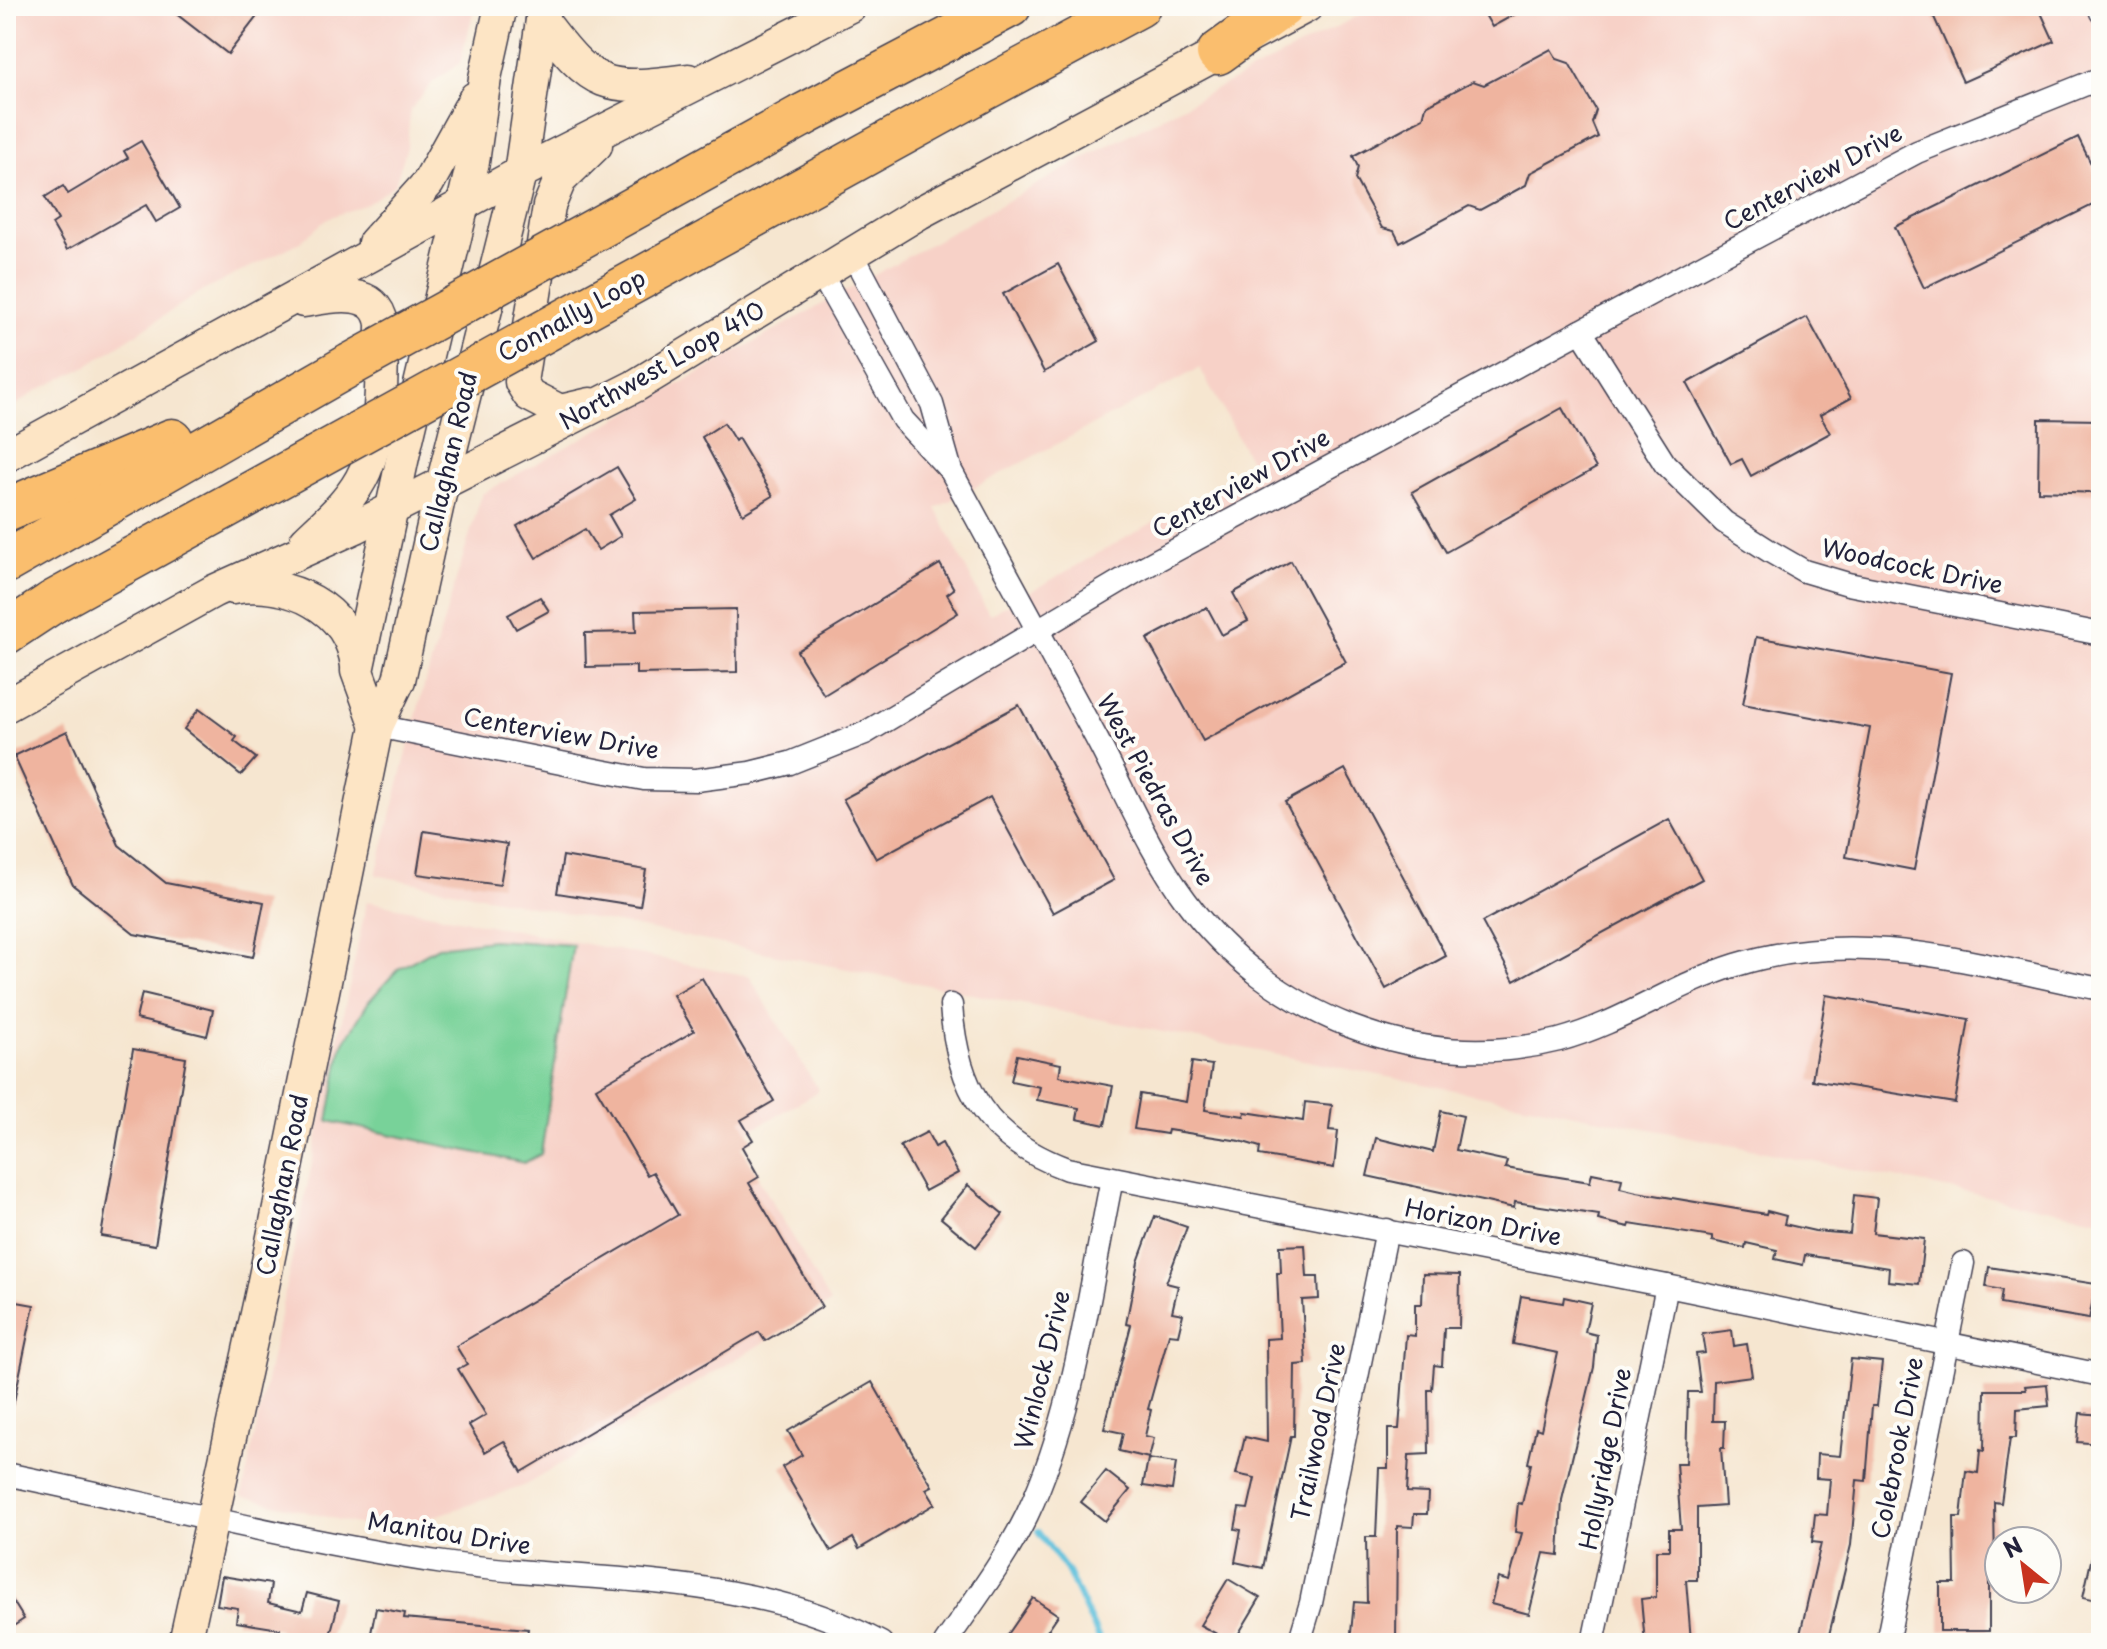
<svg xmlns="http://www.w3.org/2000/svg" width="2107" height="1649" font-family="'Playpen Sans',sans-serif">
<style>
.built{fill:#f7d1c7;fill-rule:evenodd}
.green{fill:#78d299;stroke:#4d7a6a;stroke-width:2}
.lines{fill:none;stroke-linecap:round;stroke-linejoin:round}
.stream{stroke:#5dc0db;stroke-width:6}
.building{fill:#efb49f}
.street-casing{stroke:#423f51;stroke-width:25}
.secondary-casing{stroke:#423f51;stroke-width:35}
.highway-casing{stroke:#423f51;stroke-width:45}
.street{stroke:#fff;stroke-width:22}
.secondary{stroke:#fde5c5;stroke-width:32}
.highway{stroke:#fabe6e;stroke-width:42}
.highway-bridge-casing{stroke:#423f51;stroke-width:45;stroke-linecap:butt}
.highway-bridge{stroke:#fabe6e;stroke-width:42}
.labels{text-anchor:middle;stroke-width:8;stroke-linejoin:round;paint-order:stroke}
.street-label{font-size:24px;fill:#22223b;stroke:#fdfcf7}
</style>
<rect width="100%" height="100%" fill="#fdfcf7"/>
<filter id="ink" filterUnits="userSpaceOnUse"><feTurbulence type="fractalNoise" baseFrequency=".0125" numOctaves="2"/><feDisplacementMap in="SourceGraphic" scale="16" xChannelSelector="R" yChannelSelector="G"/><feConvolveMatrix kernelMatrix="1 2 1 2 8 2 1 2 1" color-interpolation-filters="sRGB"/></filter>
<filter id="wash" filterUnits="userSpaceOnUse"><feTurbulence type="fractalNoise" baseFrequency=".006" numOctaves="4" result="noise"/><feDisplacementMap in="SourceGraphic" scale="32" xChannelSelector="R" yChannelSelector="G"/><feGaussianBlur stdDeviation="1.8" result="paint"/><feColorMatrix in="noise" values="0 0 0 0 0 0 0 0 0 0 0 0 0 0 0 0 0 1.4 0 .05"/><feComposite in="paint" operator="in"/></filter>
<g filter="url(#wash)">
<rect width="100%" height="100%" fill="#f6e6d0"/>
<g class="built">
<path d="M6,6H475L460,63L433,82L410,111L407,147L395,184L369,203L328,218L300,242L197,294L86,367L36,391L6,412Z"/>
<path d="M1377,6H2101V1219L376,875L422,693L482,494L1088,156ZM1200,368L1253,466L989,615L936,508Z"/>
<path d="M367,901L749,976L819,1091L736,1139L830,1303L524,1486L388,1532L242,1496Z"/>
</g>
<path class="green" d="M492,940L573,945L541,1154L524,1163L328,1121L342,1046L369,1001L398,969L438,947Z"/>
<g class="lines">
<path class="stream" d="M1038,1532L1068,1572L1101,1643"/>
</g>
<g id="blocks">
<g class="building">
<path d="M166,6H265L228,54Z"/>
<path d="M1480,6H1530L1492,27Z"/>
<path d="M1929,6H2038L2054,41L1963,82Z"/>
<path d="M1551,49L1557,59L1569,63L1596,110L1592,123L1598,137L1530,173L1526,185L1480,210L1469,206L1400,243L1394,231L1382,228L1355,179L1358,167L1353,156L1423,118L1426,106L1473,81L1484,85Z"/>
<path d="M2078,137L2101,184V201L1924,288L1895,227Z"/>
<path d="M141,141L180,208L156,222L146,205L67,250L52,224L58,220L45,197L63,186L68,194L128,158L124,151Z"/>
<path d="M1058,264L1099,341L1044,372L1003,294Z"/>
<path d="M1807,317L1851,398L1820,415L1830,433L1751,476L1742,459L1731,464L1687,383Z"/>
<path d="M1562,408L1596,468L1446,552L1412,492Z"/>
<path d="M2039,419L2101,420V493L2038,491Z"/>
<path d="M724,423L735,441L738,438L773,496L743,514L702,437Z"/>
<path d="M617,467L636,499L609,515L621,536L598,550L585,529L536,558L517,526Z"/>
<path d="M1291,561L1346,662L1203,741L1147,639L1207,607L1222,635L1248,621L1233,593Z"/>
<path d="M940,564L954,589L947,594L958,613L824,695L797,651Z"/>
<path d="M540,597L549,611L516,629L508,615Z"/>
<path d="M736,609L737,672L636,674V666L586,667L585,633L636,632L635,611Z"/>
<path d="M1756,637L1951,673L1914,870L1846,857L1870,728L1743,704Z"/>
<path d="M1019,705L1114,880L1053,913L990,797L876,859L843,799Z"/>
<path d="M199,709L237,737L234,741L256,758L241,775L184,729Z"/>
<path d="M67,731L119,845L166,883L264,902L253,957L134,934L73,885L14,756Z"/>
<path d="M1345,769L1446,956L1386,989L1285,802Z"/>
<path d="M1669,819L1702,879L1514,981L1482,922Z"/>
<path d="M424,831L507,844L500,885L417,874Z"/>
<path d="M563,856L646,870L640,906L557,893Z"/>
<path d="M702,978L774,1101L741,1120L753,1140L742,1147L759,1177L749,1183L822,1307L765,1341L759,1332L522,1472L504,1441L485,1452L469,1425L486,1415L458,1369L467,1364L456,1346L678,1215L653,1172L647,1175L596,1088L694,1031L673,995Z"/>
<path d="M142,993L213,1010L207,1036L136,1019Z"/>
<path d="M1826,995L1969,1019L1955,1103L1812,1080Z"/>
<path d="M133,1049L186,1058L155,1245L101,1236Z"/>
<path d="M1017,1055L1061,1064L1059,1076L1113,1086L1105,1125L1077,1119L1079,1108L1037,1100L1040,1087L1011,1081Z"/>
<path d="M1192,1062L1212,1065L1205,1110L1244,1116L1245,1112L1303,1121L1305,1102L1332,1105L1329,1130L1338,1131L1334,1168L1259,1155L1260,1147L1240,1141L1168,1130L1167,1134L1134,1129L1140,1094L1186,1102Z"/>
<path d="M1441,1111L1463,1116L1456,1150L1507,1161L1505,1168L1590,1182L1592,1173L1622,1179L1620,1188L1637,1192L1766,1214L1767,1211L1786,1216L1784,1224L1815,1231L1850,1234L1854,1195L1877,1198L1873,1233L1924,1239L1919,1284L1888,1281L1889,1268L1805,1255L1803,1265L1775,1259L1777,1250L1746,1243L1745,1248L1712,1241V1237L1630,1224L1629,1227L1598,1220L1599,1215L1515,1202L1514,1208L1367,1176L1376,1138L1433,1152Z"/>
<path d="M927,1132L935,1147L942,1143L958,1173L925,1191L900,1146Z"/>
<path d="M968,1185L1003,1214L976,1247L941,1218Z"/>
<path d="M1155,1216L1187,1227L1166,1283L1178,1286L1172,1312L1183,1314L1178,1335L1169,1334L1148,1409L1151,1410L1145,1436L1154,1438L1149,1458L1119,1451L1123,1433L1104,1429L1131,1325L1126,1324L1138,1262Z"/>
<path d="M1305,1245L1307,1277H1318L1319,1299L1302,1300L1306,1364L1295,1365L1294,1436H1291L1263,1568L1235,1562L1241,1530L1235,1529L1239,1508L1248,1509L1255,1478L1236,1474L1245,1437L1267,1442L1266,1339L1280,1338L1277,1273H1281L1280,1246Z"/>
<path d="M1989,1267L2096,1284L2089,1319L2000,1304L2002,1290L1986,1287Z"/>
<path d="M1423,1274L1460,1275L1459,1328H1444L1442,1366L1434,1365L1432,1390H1428L1429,1454L1409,1455L1407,1492L1428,1493L1427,1514H1414L1413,1527L1397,1526L1396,1642L1350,1643L1354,1602L1367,1603L1366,1537H1376L1379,1468H1388V1429H1399L1406,1335L1415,1336V1304H1422Z"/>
<path d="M1521,1296L1563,1303L1564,1297L1591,1303L1585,1332L1597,1335L1594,1367L1562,1500L1559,1555L1544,1553L1529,1614L1491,1604L1498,1578L1509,1581L1522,1533L1515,1532L1518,1503L1522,1504L1531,1464L1528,1463L1536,1428L1541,1430L1558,1353L1513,1344Z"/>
<path d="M6,1300L34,1305L13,1406H6Z"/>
<path d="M1732,1330L1734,1346L1747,1344L1752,1376L1714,1381L1713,1421H1725L1724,1448H1721L1725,1506L1697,1508V1580H1686L1691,1641L1645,1643L1641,1599L1656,1597V1550H1669V1529H1681L1676,1463H1686L1688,1392H1701L1696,1354L1705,1353L1702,1334Z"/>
<path d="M1851,1359L1882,1362L1877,1406H1872L1866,1481L1857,1480L1851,1545L1827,1643H1798L1821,1543L1812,1542L1815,1514L1827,1515L1830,1479L1816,1478L1817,1454L1840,1456Z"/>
<path d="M872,1382L932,1486L926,1489L935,1504L859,1549L853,1538L831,1551L782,1467L802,1455L788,1431Z"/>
<path d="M2047,1384L2049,1406L2017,1409L2016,1438H2010L2001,1503L1994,1502L1995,1572H1989V1631H1940V1583H1955L1954,1517H1961L1966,1471L1978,1473L1980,1450L1984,1451L1985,1390H2026L2025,1386Z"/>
<path d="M2080,1413L2101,1415V1444L2077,1442Z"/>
<path d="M1148,1459L1176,1463L1172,1490L1143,1486Z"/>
<path d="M1106,1471L1130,1490L1105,1521L1081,1502Z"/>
<path d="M2094,1547L2101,1548V1601L2083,1597Z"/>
<path d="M222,1576L271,1584L268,1603L302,1611L307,1593L339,1601L328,1643H292L277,1640L280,1629L236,1622L238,1608L217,1605Z"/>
<path d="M1228,1579L1260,1598L1233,1643L1200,1625Z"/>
<path d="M6,1590L24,1619L6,1631Z"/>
<path d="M1033,1598L1058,1615L1039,1643H1002Z"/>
<path d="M376,1608L405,1613L404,1618L528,1629L526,1643H369Z"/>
</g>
</g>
</g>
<g filter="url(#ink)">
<use href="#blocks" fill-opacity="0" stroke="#423f51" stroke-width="2"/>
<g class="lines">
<defs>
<g id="street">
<path d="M2099,6L2101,12"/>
<path d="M852,253L932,404L951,471C998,558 1045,645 1093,732C1123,787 1148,850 1186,901C1270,1015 1419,1076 1559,1040C1622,1023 1675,984 1736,965C1861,926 1977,965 2101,989"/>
<path d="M820,272L903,420L948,468"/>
<path d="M1581,331L1665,464L1724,522L1771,552L1804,571L1848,584L2101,634"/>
<path d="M377,726L601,771L644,779L696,780L750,773L790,763L865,733L1137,571L1709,262L1917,152L2101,78"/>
<path d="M951,1005C957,1089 986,1139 1067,1169L1667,1286L2101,1375"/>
<path d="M6,1474C151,1504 297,1541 444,1563C590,1584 748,1570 881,1643"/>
<path d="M945,1643C974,1601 1005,1560 1027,1515C1076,1411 1089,1290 1112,1179"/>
<path d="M1299,1643L1311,1603L1387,1230"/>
<path d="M1593,1643L1667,1286"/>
<path d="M1887,1643L1963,1263"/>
</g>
<g id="secondary">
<path d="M542,20C594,89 604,91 688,80"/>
<path d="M374,243L428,183L475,98"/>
<path d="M303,301C332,296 376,286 382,324C381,372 385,426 365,471C353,499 327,521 306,541"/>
<path d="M590,404L560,411L529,395L521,382L549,206L560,180L596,145"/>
<path d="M6,456L520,173L850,6"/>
<path d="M233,588C288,579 350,607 357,666"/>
<path d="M6,706L214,591L356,527L635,386L919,213L1307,6"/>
<path d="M377,726L357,671L404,452L473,162L485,78L501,6"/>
<path d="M185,1643L262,1291L377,726L399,680L442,485L520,173L544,6"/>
</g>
<g id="highway">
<path d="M1218,53L1283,6"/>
<path d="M979,92L1139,6"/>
<path d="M803,115L1010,6"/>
<path d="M6,510L172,440"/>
<path d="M6,562L350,365"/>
<path d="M6,633L53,602"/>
</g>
</defs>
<use href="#street" class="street-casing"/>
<use href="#secondary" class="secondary-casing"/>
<use href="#highway" class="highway-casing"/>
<use href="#street" class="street"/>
<use href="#secondary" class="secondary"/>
<use href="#highway" class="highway"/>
<defs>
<g id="highway-bridge">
<path d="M350,365L803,115"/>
<path d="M53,602L979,92"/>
</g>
</defs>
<use href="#highway-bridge" class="highway-bridge-casing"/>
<use href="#highway-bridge" class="highway-bridge"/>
</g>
</g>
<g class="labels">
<g class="street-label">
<text transform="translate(1813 178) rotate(-28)" y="8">Centerview Drive</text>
<text transform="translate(572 316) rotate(-29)" y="8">Connally Loop</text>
<text transform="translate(662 366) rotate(-30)" y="8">Northwest Loop 410</text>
<text transform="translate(449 462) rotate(-77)" y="8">Callaghan Road</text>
<text transform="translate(1241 484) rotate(-29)" y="8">Centerview Drive</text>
<text transform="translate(1912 567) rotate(12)" y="8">Woodcock Drive</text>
<text transform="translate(561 734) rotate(10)" y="8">Centerview Drive</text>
<text transform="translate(1155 790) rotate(61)" y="8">West Piedras Drive</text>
<text transform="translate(283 1185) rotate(-79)" y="8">Callaghan Road</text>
<text transform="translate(1483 1223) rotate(11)" y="8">Horizon Drive</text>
<text transform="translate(1043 1370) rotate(-76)" y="8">Winlock Drive</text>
<text transform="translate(1319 1432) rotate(-78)" y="8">Trailwood Drive</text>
<text transform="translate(1898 1448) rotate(-79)" y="8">Colebrook Drive</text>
<text transform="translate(1606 1459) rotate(-79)" y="8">Hollyridge Drive</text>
<text transform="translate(449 1534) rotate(9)" y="8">Manitou Drive</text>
</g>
</g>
<rect width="2107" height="1649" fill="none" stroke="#fdfcf7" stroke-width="32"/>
<g transform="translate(2023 1565) rotate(330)"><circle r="38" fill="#fdfcf7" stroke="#a5a5ac" stroke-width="2"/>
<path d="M0-6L14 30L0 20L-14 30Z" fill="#c8321e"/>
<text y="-12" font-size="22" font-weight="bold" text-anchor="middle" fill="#22223b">N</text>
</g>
</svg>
